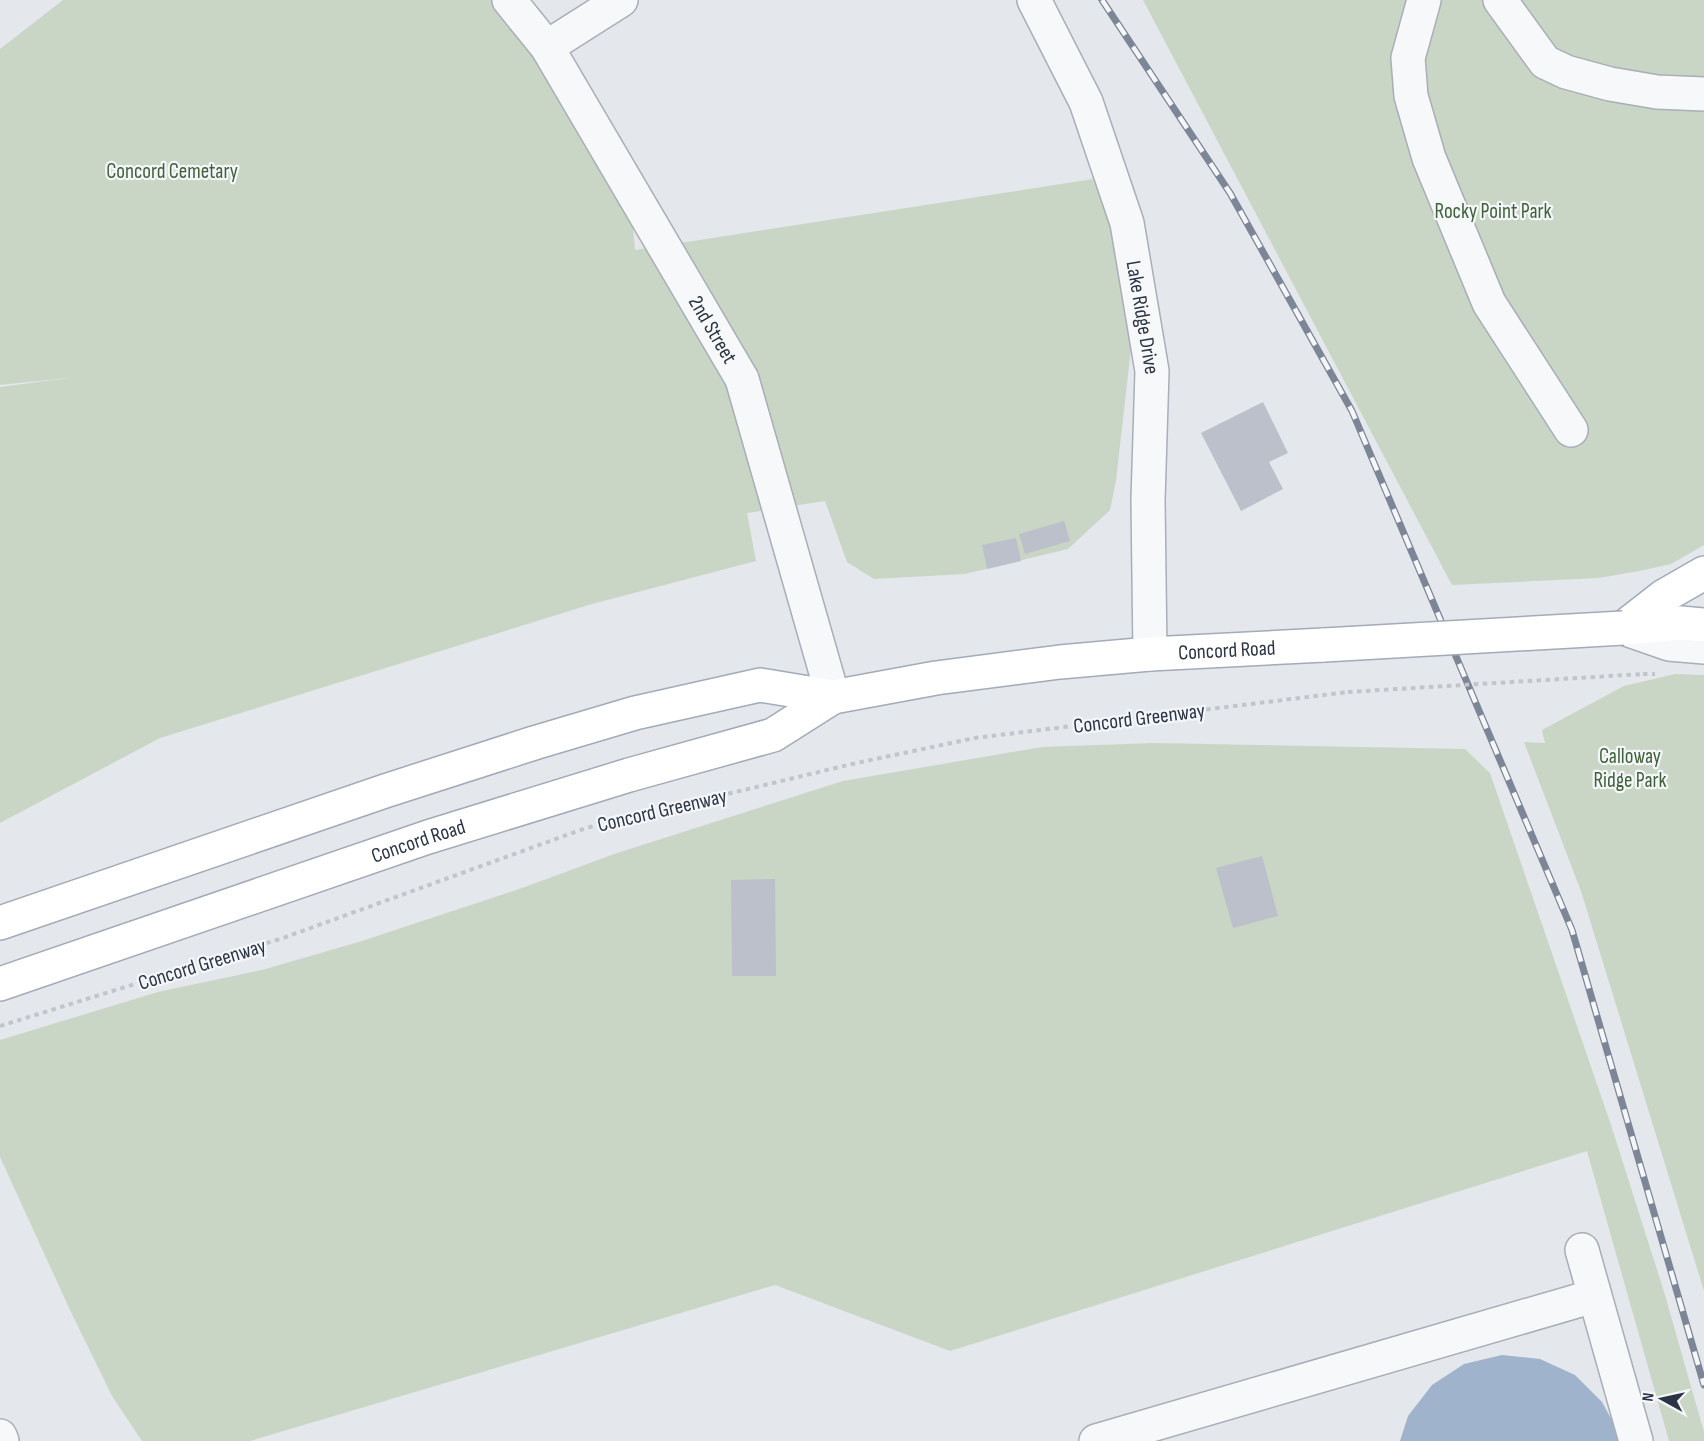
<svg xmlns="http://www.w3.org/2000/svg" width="1704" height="1441" font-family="'Sofia Sans Condensed',sans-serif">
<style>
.green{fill:#c9d6c5}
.water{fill:#9fb4cc}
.building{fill:#bbc0ca}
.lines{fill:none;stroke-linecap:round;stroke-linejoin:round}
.minor-casing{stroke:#a9aeb7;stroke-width:36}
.major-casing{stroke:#a3abb8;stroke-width:36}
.path{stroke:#c2c5cb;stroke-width:4;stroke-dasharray:4.5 4.5;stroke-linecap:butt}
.minor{stroke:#f7f8fa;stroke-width:33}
.major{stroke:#fff;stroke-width:33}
.rail-casing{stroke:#7d8696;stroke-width:7}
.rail{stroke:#f4f6f9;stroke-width:4.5;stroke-dasharray:14;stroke-linecap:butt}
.major-bridge-casing{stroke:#a3abb8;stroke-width:36;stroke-linecap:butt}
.path-bridge{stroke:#c2c5cb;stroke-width:4;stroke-dasharray:4.5 4.5;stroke-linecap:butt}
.major-bridge{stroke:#fff;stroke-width:33}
.labels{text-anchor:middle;stroke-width:4.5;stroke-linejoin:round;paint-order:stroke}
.park-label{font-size:21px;fill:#3f6138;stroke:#f4f6f9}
.street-label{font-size:21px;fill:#2b3445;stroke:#f4f6f9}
</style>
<rect width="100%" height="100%" fill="#e4e7ec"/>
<g class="green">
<path d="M63,0H491L605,155L633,228L635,250L1093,179L1110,225L1131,348L1116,481L1110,510L1068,549L965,574L874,579L847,562L825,501L747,513L756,561L592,604L160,738L0,823V387L69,378L0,385V49Z"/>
<path d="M1143,0H1704V545L1671,564L1644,570L1599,578L1452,585Z"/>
<path d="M1675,674L1704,675V1291L1581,891L1524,742L1545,743L1542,730L1624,686Z"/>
<path d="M1154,743L1465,749L1490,773L1611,1125L1665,1295L1704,1432V1441H1669L1587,1151L950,1351L775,1285L250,1441H142L112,1396L70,1310L0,1157V1040L158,992L262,970L362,941L525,887L614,854L843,781L1042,747Z"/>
</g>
<path class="water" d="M1502,1355L1540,1359L1575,1375L1602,1402L1620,1435L1621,1441H1400L1408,1416L1432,1385L1464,1364Z"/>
<g class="building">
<path d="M1263,402L1288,453L1269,462L1283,489L1241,511L1201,433Z"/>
<path d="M1064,521L1070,541L1025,554L1019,534Z"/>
<path d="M1016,538L1021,561L987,569L982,545Z"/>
<path d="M1262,856L1278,916L1233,928L1216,868Z"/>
<path d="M775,879L776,976H732L731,880Z"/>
</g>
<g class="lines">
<defs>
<g id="minor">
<path id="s1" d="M509,0L547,47L742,379L833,697"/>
<path id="s2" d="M1034,0L1086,102L1127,223L1152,371L1148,500L1150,654"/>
<path d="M1424,0L1408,58L1411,96L1429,158L1489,303L1571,430"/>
<path d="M1500,0L1545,62L1566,72L1610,84L1657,92L1704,94"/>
<path d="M547,47L621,0"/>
<path d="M1623,628L1669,644L1704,647"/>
<path d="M1582,1250L1636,1441"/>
<path d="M0,1436L2,1441"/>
<path d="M1096,1441L1594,1296"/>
</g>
<g id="major">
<path d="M1623,628L1664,596L1704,573"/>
<path d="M1623,628L1681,623L1704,625"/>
<path id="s3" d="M0,923L385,791L534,743L635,713L760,685L833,697L936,678L1060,662L1150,654L1324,645"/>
<path id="s4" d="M0,984L428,837L629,775L773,735L833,697"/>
</g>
</defs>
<use href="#minor" class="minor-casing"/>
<use href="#major" class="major-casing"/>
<g class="path">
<path d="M1643,674H1655"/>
<path d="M0,1026L283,938L586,828L852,764L975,738L1348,692"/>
</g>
<use href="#minor" class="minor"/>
<use href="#major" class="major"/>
<defs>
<path id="rail" d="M1102,0L1230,193L1352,411L1572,930L1704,1385"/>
</defs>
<use href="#rail" class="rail-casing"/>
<use href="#rail" class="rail"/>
<defs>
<path id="major-bridge" d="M1324,645L1623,628"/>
</defs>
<use href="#major-bridge" class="major-bridge-casing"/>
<path class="path-bridge" d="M1348,692L1643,674"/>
<use href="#major-bridge" class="major-bridge"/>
</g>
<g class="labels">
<g class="park-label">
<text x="172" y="178">Concord Cemetary</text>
<text x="1493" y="218">Rocky Point Park</text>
<text x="1630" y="763">Calloway<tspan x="1630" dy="24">Ridge Park</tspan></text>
</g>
<g class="street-label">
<text dy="7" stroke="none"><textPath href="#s2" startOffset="338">Lake Ridge Drive</textPath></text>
<text dy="7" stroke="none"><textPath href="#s1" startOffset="388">2nd Street</textPath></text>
<text dy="7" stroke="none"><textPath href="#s3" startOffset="1268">Concord Road</textPath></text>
<text transform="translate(1139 718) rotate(-7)" y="7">Concord Greenway</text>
<text transform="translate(662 810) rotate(-13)" y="7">Concord Greenway</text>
<text dy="7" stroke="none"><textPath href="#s4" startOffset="442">Concord Road</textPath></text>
<text transform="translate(202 964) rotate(-17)" y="7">Concord Greenway</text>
</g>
</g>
<g transform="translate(1662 1399) rotate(278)" stroke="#f4f6f9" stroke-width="4.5" paint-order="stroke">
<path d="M0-4.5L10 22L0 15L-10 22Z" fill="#2b3445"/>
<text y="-9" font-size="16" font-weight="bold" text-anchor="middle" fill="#2b3445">N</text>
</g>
</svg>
